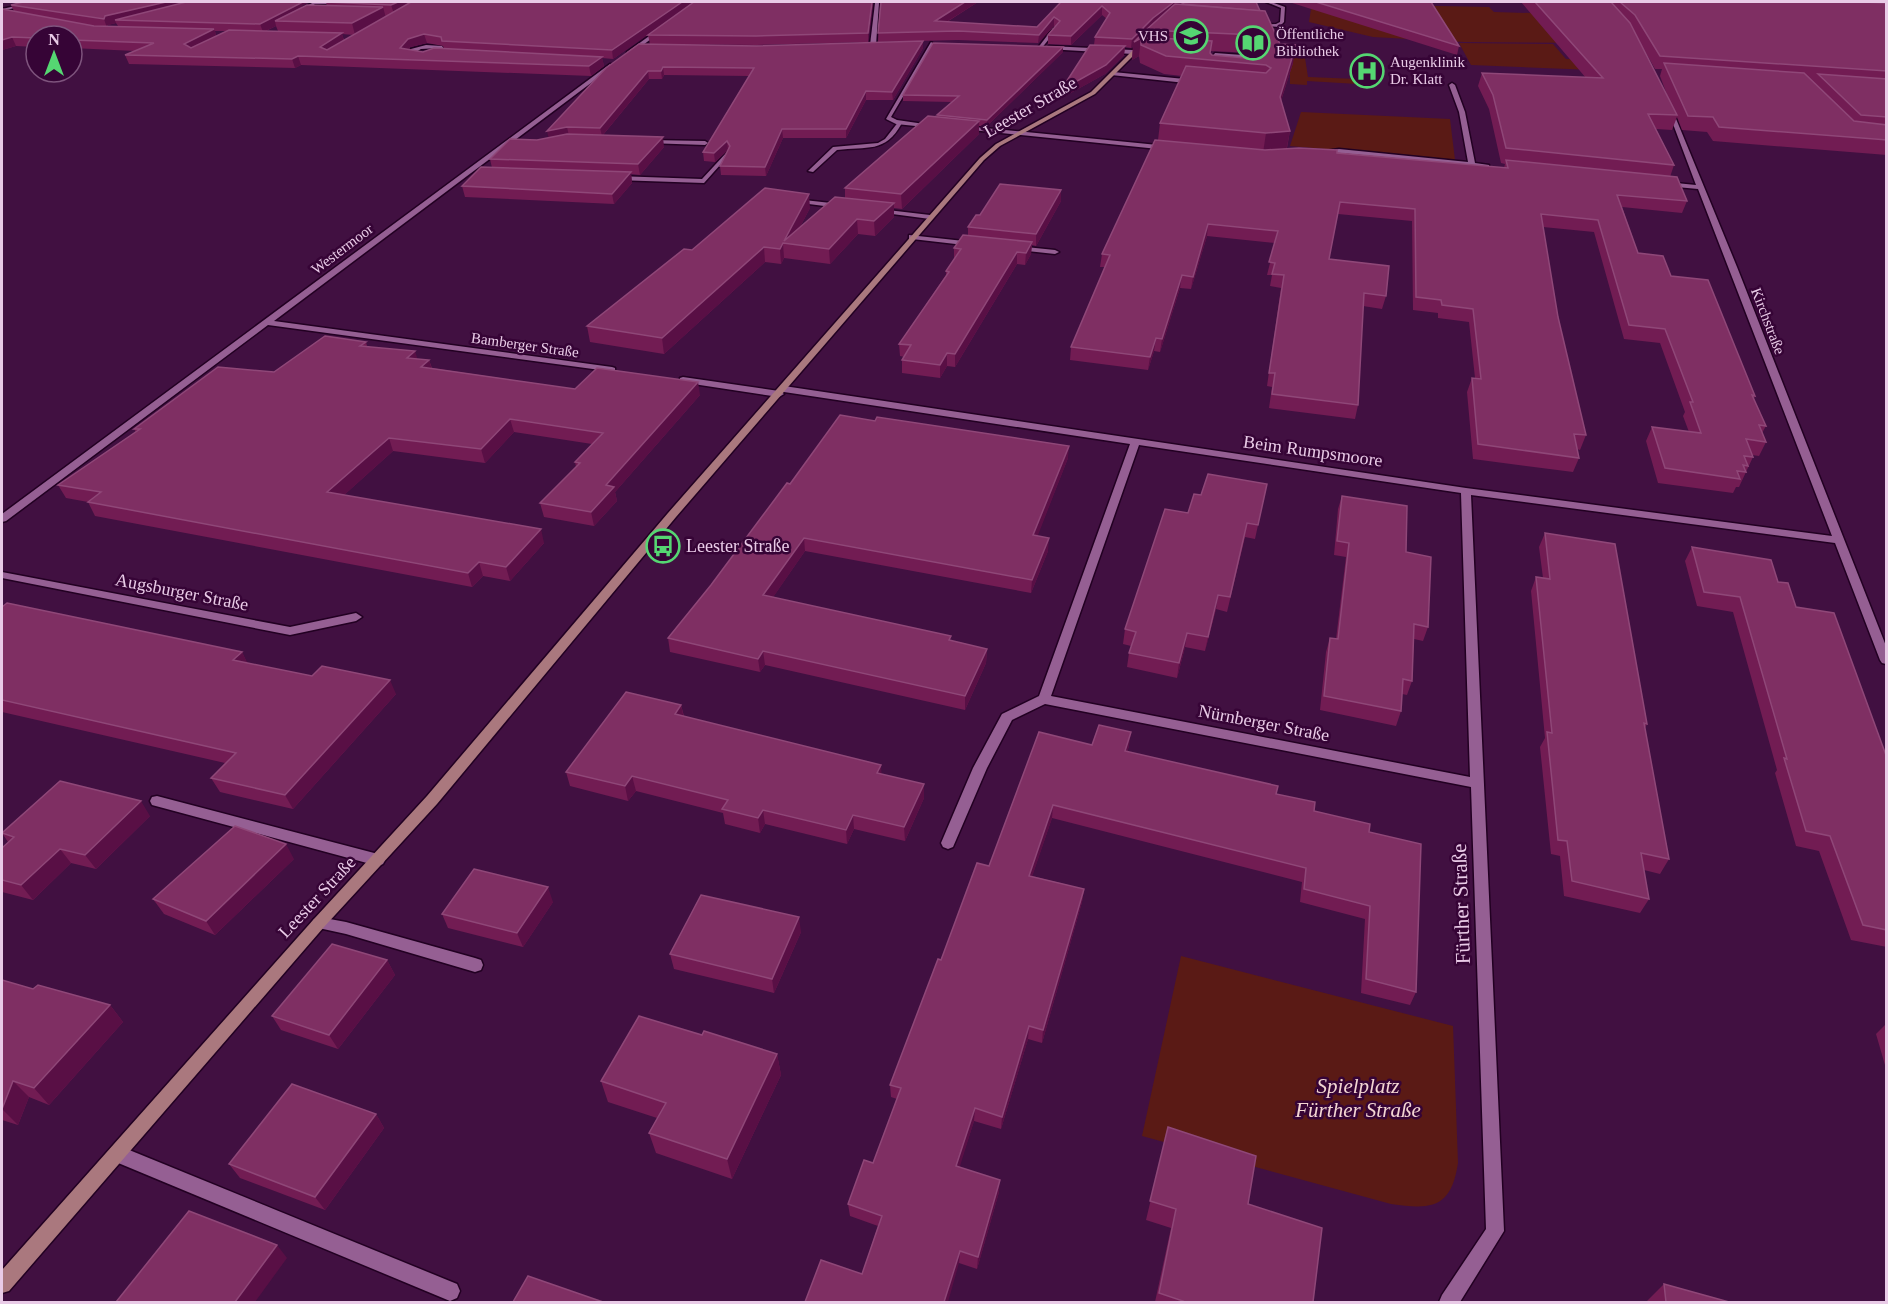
<svg xmlns="http://www.w3.org/2000/svg" width="1888" height="1304" font-family="'Times New Roman',serif">
<style>
.green{fill:#5a1a15}
.lines{fill:none;stroke-linecap:round;stroke-linejoin:round}
.lane-casing{stroke:#202;stroke-width:3}
.street-casing{stroke:#202;stroke-width:3}
.secondary-casing{stroke:#202;stroke-width:3}
.lane{fill:#955f93;fill-rule:evenodd}
.street{fill:#955f93;fill-rule:evenodd}
.secondary{fill:#aa787e;fill-rule:evenodd}
.wall{fill:#721c53;fill-rule:evenodd}
.shaded-wall{fill:#590f45}
.building{fill:#7f2f63;stroke:#8f4778;stroke-width:1.5}
.labels{text-anchor:middle;stroke-width:5;stroke-linejoin:round;paint-order:stroke}
.far-poi-label{font-size:15px;fill:#e9cbe7;stroke:#360436;text-anchor:start}
.far-street-label{font-size:15px;fill:#e9cbe7;stroke:#360436}
.street-label{font-size:18px;fill:#e9cbe7;stroke:#360436}
.poi-label{font-size:18px;fill:#e9cbe7;stroke:#360436;text-anchor:start}
.near-street-label{font-size:21px;fill:#e9cbe7;stroke:#360436}
.near-park-label{font-size:21px;font-style:italic;fill:#f3d6d2;stroke:#360436}
</style>
<rect width="100%" height="100%" fill="#411041"/>
<g class="green">
<path d="M1388,5L1489,7L1494,12L1603,15L1602,43L1464,42L1373,37L1309,22L1311,9Z"/>
<path d="M1459,43L1553,44L1566,59L1594,60L1645,72L1471,65Z"/>
<path d="M1290,57L1305,58L1308,77L1357,79L1358,84L1307,81V85L1290,84Z"/>
<path d="M1301,112L1450,119L1455,160L1290,146Z"/>
<path d="M1181,956L1453,1026L1458,1163C1451,1208 1432,1210 1391,1204L1142,1136Z"/>
</g>
<g class="lines">
<defs>
<g id="lane">
<path d="M314,2H341L322,10L301,9ZM315,4H331L309,8Z"/>
<path d="M877,2L879,3L876,45L873,47L870,45L875,3Z"/>
<path d="M1266,2H1271L1285,7L1284,22L1279,27L1255,25L1276,24L1280,22L1281,8Z"/>
<path d="M1053,28L1057,29L1041,49H1037Z"/>
<path d="M1215,53L1256,56L1255,73L1252,75L1249,73L1251,58L1213,56Z"/>
<path d="M1113,72L1195,80L1198,82L1195,84L1111,75Z"/>
<path d="M899,121L902,123C885,154 867,146 837,150L813,172L808,171L833,147L878,143L885,139Z"/>
<path d="M649,140L705,141L708,143L705,145L647,143Z"/>
<path d="M727,152L729,153V155L704,183L616,180L613,178L616,176L702,179Z"/>
<path d="M795,199L840,204L843,206L840,208L793,202V200Z"/>
<path d="M879,209L930,215L934,217L930,219L877,212L876,211Z"/>
<path d="M909,235L973,242L977,244L973,246L912,239H909Z"/>
<path d="M1015,246L1055,250L1059,252L1055,254L1018,250L1014,248Z"/>
<path d="M157,796L378,854L383,856L385,860L383,864L378,866L152,805L150,801L152,797Z"/>
<path d="M319,917L346,922L475,958L481,960L483,965L481,970L475,972L346,934L314,927L311,923L314,919Z"/>
<path d="M117,1145L457,1284L460,1291L457,1298L450,1301L111,1160L108,1154L111,1148Z"/>
</g>
<g id="street">
<path d="M33,2H39L2,11V9Z"/>
<path d="M659,29L663,30L631,54H627V52Z"/>
<path d="M931,42L934,44L891,117L897,120L938,126L935,128L896,124L886,119Z"/>
<path d="M426,45L442,46L444,49L440,52L446,54L443,56L433,54L438,48L421,49L412,54L410,55L415,56V58L404,56L411,49Z"/>
<path d="M1049,46L1133,50L1136,52L1133,54L1047,49Z"/>
<path d="M610,64L615,65L274,321L612,367L615,368V372L268,325L6,521L2,522V514Z"/>
<path d="M1452,83L1455,85L1465,112L1475,163L1489,165V167L1339,153L1322,154L1319,152L1339,149L1468,162L1459,112L1449,85Z"/>
<path d="M1667,108L1672,109L1737,267L1886,646V664L1882,663L1880,660L1835,543L1471,495L1504,1231L1460,1302H1439L1442,1295L1486,1229L1471,787L1045,704L1012,720L987,768L953,847L948,849L943,847L941,843L973,768L1002,714L1039,696L1130,444L784,392L780,389L784,386L1466,488L1832,536L1698,189L1666,186L1663,184L1666,182L1696,185ZM1139,445L1461,493L1470,777L1051,696Z"/>
<path d="M964,126L1168,146L1171,148L1168,150L962,129Z"/>
<path d="M683,377L779,391L784,394L779,397L680,382V378Z"/>
<path d="M2,572L290,627L356,613L362,617L356,621L290,635L2,578Z"/>
</g>
<path id="secondary" d="M1141,42L1146,43L1095,94L1000,146L984,160L676,517L437,804L324,927L9,1291L2,1293V1270L314,919L427,796L668,513L980,158L996,144L1091,92Z"/>
</defs>
<use href="#lane" class="lane-casing"/>
<use href="#street" class="street-casing"/>
<use href="#secondary" class="secondary-casing"/>
<use href="#lane" class="lane"/>
<use href="#street" class="street"/>
<use href="#secondary" class="secondary"/>
</g>
<g class="wall">
<path d="M326,2H875L873,3L868,42L757,45L651,44L923,48L893,100H866L846,138H783L766,176L721,175L720,166L728,150L715,162L704,161L703,152L749,76L664,75L662,79H649L603,135L664,147L640,175L631,174L632,183L614,204L465,197L462,186L492,168L490,159L537,140L548,138L650,44L648,35L675,15L613,59L602,58L604,66L591,76L301,65L295,68L129,64L125,55L135,51L72,48V36H36V47L16,46L2,50L14,11L11,5L302,6V8L327,6ZM116,23L118,26H108V25ZM276,26L278,31H266ZM215,31H226L216,36ZM342,34L354,35L344,40ZM427,43L443,46L444,49L423,52L409,50L410,47Z"/>
<path d="M880,2H978L947,22L1037,27L1061,2H1184L1181,4L1260,11L1280,44L1293,63L1281,101L1290,131L1287,148L1504,168L1505,164L1501,163L1489,109L1478,86L1482,73L1586,78L1521,2H1863L1887,3V155L1713,141L1707,132L1682,130L1677,117L1672,130L1656,129L1674,165L1670,177L1687,201L1682,213L1622,207L1638,253L1671,276L1755,396L1754,399L1766,426L1762,433L1766,442L1759,456L1752,455L1753,457L1739,487H1736L1733,493L1658,483L1646,441L1652,427L1689,432L1683,416L1685,412L1660,343L1624,339L1594,232L1543,227L1558,317L1586,435L1580,450L1577,449L1579,458L1573,472L1473,459L1467,392L1472,378H1475L1469,322L1438,318V313L1413,310L1412,221L1338,214L1329,259L1386,296L1382,309L1363,306L1358,405L1355,419L1269,408L1272,387L1267,386L1281,288L1270,286L1272,275H1267L1275,243L1207,236L1191,289L1180,288L1160,352L1154,351L1148,370L1070,360L1071,347L1105,267H1100L1102,254L1158,140L1160,123L1182,76L1164,74L1140,63L1139,56L1132,60L1133,46L1131,48L1125,47L1124,55L1105,74L1060,99L1061,90L1094,45L1095,37L1107,19L1102,15L1071,45L1048,44V35L1055,27L1054,26L1038,43L958,40L878,42ZM1642,46L1655,69H1662L1660,76L1669,100ZM1210,51L1254,53L1259,57L1256,59L1212,55L1210,53Z"/>
<path d="M1289,2H1431L1459,46L1457,55Z"/>
<path d="M1063,52L987,126H979V134L902,209L894,208V217L875,236L858,234L830,264L784,258L781,264L765,262L664,354L590,342L587,326L692,250L810,208L800,227L845,198V188L937,117V115L952,102L903,101V95Z"/>
<path d="M1061,201L1036,246L1032,245L1031,254L1025,265L1017,264L955,367L947,366L940,378L902,373V360L904,357L900,356L899,344L946,275V271L954,259V248L968,236V227L980,215Z"/>
<path d="M366,342L367,346L417,359L429,360L432,368L575,389L700,395L615,492L617,501L594,526L544,517L540,503L576,467L575,462L592,444L514,432L485,463L393,451L344,495L544,543L510,581L483,576L472,587L95,516L88,502L66,498L58,485L136,432L134,429L274,372Z"/>
<path d="M1068,458L1037,536L1048,551L1031,593L805,551L773,597L987,649L986,663L965,710L765,665L760,672L670,652L668,638L711,585L790,484Z"/>
<path d="M1267,484L1255,539L1245,537L1227,612L1216,609L1205,651L1185,647L1177,678L1127,667L1129,653L1131,646L1123,644L1125,629L1188,513Z"/>
<path d="M1342,496L1406,552L1428,627L1423,641L1414,639L1412,681L1407,695L1402,694L1401,711L1396,726L1320,710L1326,652L1330,638L1336,639L1346,557L1334,555L1338,509Z"/>
<path d="M1545,533L1647,724L1645,728L1669,859L1660,874L1644,870L1649,899L1640,913L1564,896L1560,856L1551,854L1540,747L1545,738L1531,591L1536,577L1543,578L1539,547Z"/>
<path d="M1692,547L1778,582L1796,607L1887,758V947L1851,940L1819,851L1796,846L1775,773L1777,770L1733,612L1697,606L1685,561Z"/>
<path d="M2,607L242,652L247,663L396,694L293,809L220,792L211,778L225,763L2,712Z"/>
<path d="M681,705L684,716L881,774L924,798L905,841L854,829L847,844L765,824L760,833L725,824L723,813L636,791L628,801L570,786L566,772Z"/>
<path d="M1092,745L1129,746L1127,752L1276,794L1314,811L1369,832L1416,992L1410,1005L1361,993L1365,919L1300,902L1302,882L1052,818L1032,876L1084,889L1082,902L1042,1043L1028,1039L1001,1129L974,1121L959,1167L999,1192L977,1269L959,1263L862,1274L878,1226L850,1216L848,1204L873,1163L897,1099L891,1097L890,1085L941,960L989,866Z"/>
<path d="M150,816L96,869L71,863L33,900L2,892V848L8,842L2,833Z"/>
<path d="M294,859L215,935L164,914L153,899Z"/>
<path d="M553,902L523,947L448,928L442,914Z"/>
<path d="M801,932L774,993L674,969L670,954Z"/>
<path d="M387,960L395,975L338,1049L281,1030L272,1016Z"/>
<path d="M2,980L33,989L110,1005L123,1022L49,1105L29,1097L18,1125L2,1120Z"/>
<path d="M1887,1023V1072L1876,1034Z"/>
<path d="M702,1035L777,1054L781,1075L732,1179L656,1153L649,1133L657,1118L608,1102L601,1081Z"/>
<path d="M376,1114L384,1128L325,1210L240,1178L229,1164Z"/>
<path d="M1168,1127L1248,1204L1313,1302H1155L1171,1228L1146,1220Z"/>
<path d="M1664,1284L1729,1302H1646Z"/>
</g>
<g class="shaded-wall">
<path d="M166,2H202L115,20L116,23L108,25L107,28L104,19L105,16Z"/>
<path d="M297,2H309L302,6L303,11L275,21L276,26L263,32L260,24Z"/>
<path d="M398,2H415L394,14L391,5Z"/>
<path d="M682,2H695L613,59L612,50Z"/>
<path d="M872,2H875L873,3L868,42V33Z"/>
<path d="M965,2H978L935,29V21Z"/>
<path d="M1174,2H1184L1152,26L1146,30V33L1140,39L1141,38L1139,56L1132,60L1133,46L1131,48L1132,39L1153,18Z"/>
<path d="M1102,6V15L1071,45V36Z"/>
<path d="M383,7L386,18L355,35L352,23Z"/>
<path d="M1054,17V26L1038,43L1039,35Z"/>
<path d="M214,29L217,38L188,53L184,44Z"/>
<path d="M342,33L344,42L323,55L320,47Z"/>
<path d="M424,34L427,43L410,47L403,57L400,48L408,39Z"/>
<path d="M12,37L16,46L2,50V40Z"/>
<path d="M923,41V48L893,100L892,92Z"/>
<path d="M1296,45L1293,63L1276,116L1280,97Z"/>
<path d="M1125,46L1124,55L1105,74L1060,99L1061,90Z"/>
<path d="M1063,47V52L987,126V120Z"/>
<path d="M298,56L301,65L295,68L292,59Z"/>
<path d="M602,57L604,66L591,76L589,66Z"/>
<path d="M663,67L664,75L662,79L661,71Z"/>
<path d="M648,71L649,79L602,136L600,128Z"/>
<path d="M866,91V100L846,138V129Z"/>
<path d="M979,121V134L902,209L901,194Z"/>
<path d="M567,127L569,136L549,140L547,131Z"/>
<path d="M782,129L783,138L766,176L765,167Z"/>
<path d="M1290,131L1286,151L1263,153L1266,133Z"/>
<path d="M663,137L664,147L640,175L638,164Z"/>
<path d="M727,141L728,150L715,162L714,153Z"/>
<path d="M631,172L632,183L614,204L612,194Z"/>
<path d="M1061,190V201L1036,246V234Z"/>
<path d="M809,194L810,208L791,244L784,241Z"/>
<path d="M894,203V217L875,236L874,221Z"/>
<path d="M857,219L858,234L830,264L829,249Z"/>
<path d="M1208,224L1207,236L1191,289L1193,277Z"/>
<path d="M1032,242L1031,254L1025,265L1026,253Z"/>
<path d="M783,243L784,258L781,264L780,249Z"/>
<path d="M764,247L765,262L664,354L662,338Z"/>
<path d="M1017,252V264L955,367V354Z"/>
<path d="M1182,275L1180,288L1160,352L1162,339Z"/>
<path d="M1156,338L1154,351L1148,370L1150,357Z"/>
<path d="M415,351L419,364L407,358Z"/>
<path d="M947,353V366L940,378V365Z"/>
<path d="M429,360L433,373L421,367Z"/>
<path d="M698,382L700,395L615,492L617,501L594,526L591,512L606,485Z"/>
<path d="M510,419L514,432L485,463L481,449Z"/>
<path d="M389,438L393,451L332,506L327,492Z"/>
<path d="M1069,446L1068,458L1033,548V535Z"/>
<path d="M541,529L544,543L510,581L506,567Z"/>
<path d="M804,538L805,551L765,609L763,595Z"/>
<path d="M1049,538L1048,551L1031,593L1032,580Z"/>
<path d="M479,562L483,576L472,587L468,573Z"/>
<path d="M1218,595L1216,609L1205,651L1208,637Z"/>
<path d="M1187,633L1185,647L1177,678L1179,663Z"/>
<path d="M987,649L986,663L965,710V696Z"/>
<path d="M763,651L765,665L760,672L758,659Z"/>
<path d="M242,652L249,666L233,660Z"/>
<path d="M390,680L396,694L293,809L285,795Z"/>
<path d="M681,705L684,719L675,714Z"/>
<path d="M1131,732L1129,746L1123,764L1125,751Z"/>
<path d="M881,765L882,780L877,773Z"/>
<path d="M632,776L636,791L628,801L625,786Z"/>
<path d="M924,784V798L905,841L904,827Z"/>
<path d="M141,801L150,816L96,869L85,855Z"/>
<path d="M1053,805L1052,818L1028,889L1029,876Z"/>
<path d="M763,810L765,824L760,833L758,818Z"/>
<path d="M853,815L854,829L847,844L846,830Z"/>
<path d="M286,844L294,859L215,935L206,921Z"/>
<path d="M60,849L71,863L33,900L21,885Z"/>
<path d="M548,887L553,902L523,947L517,933Z"/>
<path d="M1084,889L1082,902L1042,1043L1043,1030Z"/>
<path d="M799,917L801,932L774,993L772,979Z"/>
<path d="M387,960L395,975L338,1049L329,1035Z"/>
<path d="M110,1005L123,1022L49,1105L34,1088Z"/>
<path d="M1029,1026L1028,1039L1001,1129L1002,1117Z"/>
<path d="M777,1054L781,1075L732,1179L727,1159Z"/>
<path d="M13,1081L29,1097L18,1125L2,1109Z"/>
<path d="M975,1108L974,1121L956,1179V1166Z"/>
<path d="M376,1114L384,1128L325,1210L315,1197Z"/>
<path d="M1000,1180L999,1192L977,1269L978,1257Z"/>
<path d="M277,1245L287,1258L255,1302H235Z"/>
<path d="M960,1251L959,1263L948,1302H944Z"/>
</g>
<g class="building">
<path d="M23,2H166L105,16L104,19L11,5Z"/>
<path d="M186,2H297L301,3L260,24L115,20Z"/>
<path d="M326,2H398L391,5Z"/>
<path d="M411,2H682L612,50L442,41L441,37L424,34L408,39L400,48L423,52L434,48L602,57L589,66L298,56L292,59L125,55L154,43L72,40V36H36V38L12,37L2,40V9L94,26L214,29L184,44L191,48L229,30L342,33L320,47L327,50Z"/>
<path d="M694,2H872L868,33L756,36L648,35Z"/>
<path d="M881,2H965L935,21L1037,27L1061,2H1174L1153,18L1132,39L1095,37L1110,13L1102,6L1071,36L1048,35L1060,21L1054,17L1039,35L958,31L878,33Z"/>
<path d="M1185,2H1256L1260,11L1182,4Z"/>
<path d="M1316,2H1431L1459,46Z"/>
<path d="M1535,2H1611L1630,23L1677,115L1648,114L1674,165L1506,148L1493,95L1482,73L1603,78Z"/>
<path d="M1620,2H1863L1887,3V71L1660,56L1635,15Z"/>
<path d="M1175,4L1265,11L1280,44L1296,45L1280,97L1290,131L1266,133L1160,123L1186,66L1266,73L1271,68L1266,65L1166,56L1141,45V38L1134,42L1139,37L1212,41L1210,53L1212,55L1256,59L1261,55L1262,40L1257,35L1146,30Z"/>
<path d="M307,5L383,7L352,23L275,21Z"/>
<path d="M923,41L892,92L866,91L846,129H782L765,167L720,166L730,146L727,141L714,153L703,152L754,68L663,67L661,71H648L600,128L567,127L547,131L606,68L639,44L756,46Z"/>
<path d="M933,43L1063,47L987,120L937,115L959,96L903,95Z"/>
<path d="M1090,45L1125,46L1106,65L1061,90Z"/>
<path d="M1664,63L1804,73L1854,121L1887,125V140L1719,127L1713,117L1688,116Z"/>
<path d="M1818,74L1887,79V117L1861,115Z"/>
<path d="M928,116L979,121L901,194L845,188Z"/>
<path d="M567,134L663,137L638,164L490,159L510,139L537,140Z"/>
<path d="M1155,140L1265,150L1299,148L1337,150V153L1508,168L1506,160L1677,177L1687,201L1617,195L1638,253L1663,256L1671,276L1708,280L1755,396L1752,395L1766,426L1759,425L1766,442L1746,439L1753,457L1744,456L1748,466L1743,465L1746,472L1737,471L1740,479L1665,468L1652,427L1701,433L1690,402H1693L1665,329L1629,325L1598,220L1541,214L1558,317L1586,435L1574,434L1579,458L1478,444L1472,378L1481,379L1473,309L1442,305L1441,300L1416,297L1415,209L1340,202L1329,259L1389,266L1386,296L1364,293L1358,405L1272,394L1275,373H1269L1284,275L1272,274L1275,263L1269,262L1278,231L1208,224L1193,277L1182,275L1162,339L1156,338L1150,357L1071,347L1110,255L1102,254Z"/>
<path d="M481,167L631,172L612,194L462,186Z"/>
<path d="M1000,184L1061,190L1036,234L968,227L976,215H980Z"/>
<path d="M765,188L809,194L784,241L835,197L894,203L874,221L857,219L829,249L783,243L780,249L764,247L662,338L587,326L684,249L692,250Z"/>
<path d="M963,235L1032,242L1026,253L1017,252L955,354L947,353L940,365L902,360L911,345L899,344L949,272L946,271L961,249L954,248Z"/>
<path d="M325,336L366,342L360,346L415,351L407,358L429,360L421,367L575,389L597,368L698,382L606,485L614,487L591,512L540,503L580,463L575,462L603,433L510,419L481,449L389,438L327,492L541,529L506,567L479,562L468,573L88,502L101,492L58,485L140,429H134L218,367L274,372Z"/>
<path d="M840,415L875,421L877,417L1069,446L1033,535L1049,538L1032,580L804,538L763,595L951,636L949,640L987,649L965,696L763,651L758,659L668,638L711,585L787,483L790,484Z"/>
<path d="M1208,474L1267,484L1258,525L1247,523L1230,597L1218,595L1208,637L1187,633L1179,663L1129,653L1136,632L1125,629L1165,509L1188,513L1194,494L1201,495Z"/>
<path d="M1342,496L1407,506L1406,552L1431,557L1428,627L1414,624L1412,681L1403,679L1401,711L1324,696L1330,638L1338,639L1349,543L1337,541Z"/>
<path d="M1545,533L1615,544L1647,724L1644,723L1669,859L1641,853L1649,899L1572,881L1567,841L1558,840L1547,732L1552,733L1536,577L1550,579Z"/>
<path d="M1692,547L1771,560L1778,582L1788,583L1796,607L1834,613L1887,758V930L1863,925L1830,836L1806,831L1784,758L1787,759L1740,597L1704,592Z"/>
<path d="M7,603L242,652L233,660L312,676L322,666L390,680L285,795L211,778L236,753L2,700V607Z"/>
<path d="M626,692L681,705L675,714L881,765L877,773L924,784L904,827L853,815L846,830L763,810L758,818L722,809L728,800L632,776L625,786L566,772Z"/>
<path d="M1099,725L1131,732L1125,751L1278,786L1276,794L1315,802L1314,811L1370,824L1369,832L1421,844L1416,992L1366,979L1370,906L1304,889L1306,868L1053,805L1029,876L1084,889L1043,1030L1029,1026L1002,1117L975,1108L956,1166L1000,1180L978,1257L960,1251L944,1302H805L821,1260L862,1274L882,1216L848,1204L864,1160L873,1163L901,1088L890,1085L938,959L941,960L977,863L989,866L1039,732L1092,745Z"/>
<path d="M60,781L141,801L85,855L60,849L21,885L2,880V848L14,837L2,833Z"/>
<path d="M235,826L286,844L206,921L153,899Z"/>
<path d="M474,869L548,887L517,933L442,914Z"/>
<path d="M701,895L799,917L772,979L670,954Z"/>
<path d="M332,944L387,960L329,1035L272,1016Z"/>
<path d="M2,980L33,989L38,985L110,1005L34,1088L13,1081L2,1109Z"/>
<path d="M639,1016L702,1035L704,1031L777,1054L727,1159L649,1133L666,1103L601,1081Z"/>
<path d="M292,1084L376,1114L315,1197L229,1164Z"/>
<path d="M1168,1127L1256,1156L1248,1204L1322,1228L1313,1302H1182L1183,1301L1159,1293L1176,1209L1150,1201Z"/>
<path d="M189,1211L277,1245L235,1302H116Z"/>
<path d="M528,1276L603,1302H513Z"/>
<path d="M1664,1284L1729,1302H1666Z"/>
</g>
<defs>
<symbol id="school-ring" viewBox="-11 -11 22 22"><circle r="9.5" fill="#360436" stroke="#55d672" stroke-width="1.5"/><path d="M0-5L7-2L0 1L-7-2ZM-4 1L0 2.5L4 1V4Q0 6-4 4Z" fill="#55d672"/></symbol>
<symbol id="library-ring" viewBox="-11 -11 22 22"><circle r="9.5" fill="#360436" stroke="#55d672" stroke-width="1.5"/><path d="M-6-4Q-3-5.5-.7-3.5V5Q-3 3-6 4ZM6-4Q3-5.5 .7-3.5V5Q3 3 6 4Z" fill="#55d672"/></symbol>
<symbol id="hospital-ring" viewBox="-11 -11 22 22"><circle r="9.5" fill="#360436" stroke="#55d672" stroke-width="1.5"/><path d="M-5-5h3v3.5h4V-5h3V5h-3V1.5h-4V5h-3Z" fill="#55d672"/></symbol>
<symbol id="bus-ring" viewBox="-11 -11 22 22"><circle r="9.5" fill="#360436" stroke="#55d672" stroke-width="1.5"/><path d="M-5-6H5V4H4V6H2V4H-2V6H-4V4H-5ZM-3.5-4V0h7V-4ZM-3.5 1.2v1.5H-2V1.2ZM2 1.2v1.5H3.5V1.2Z" fill="#55d672"/></symbol>
</defs>
<g fill-rule="evenodd">
<use href="#school-ring" x="1172" y="17" width="38" height="38"/>
<use href="#library-ring" x="1234" y="24" width="38" height="38"/>
<use href="#hospital-ring" x="1348" y="52" width="38" height="38"/>
<use href="#bus-ring" x="644" y="527" width="38" height="38"/>
</g>
<g class="labels">
<g class="far-poi-label">
<text x="1276" y="39">Öffentliche<tspan x="1276" dy="17">Bibliothek</tspan></text>
<text x="1168" y="41" text-anchor="end">VHS</text>
<text x="1390" y="67">Augenklinik<tspan x="1390" dy="17">Dr. Klatt</tspan></text>
</g>
<g class="far-street-label">
<text transform="translate(342 249) rotate(-37)" y="5">Westermoor</text>
<text transform="translate(1768 321) rotate(69)" y="5">Kirchstraße</text>
<text transform="translate(525 345) rotate(8)" y="5">Bamberger Straße</text>
</g>
<g class="street-label">
<text transform="translate(1030 107) rotate(-30)" y="6">Leester Straße</text>
<text transform="translate(1313 451) rotate(8)" y="6">Beim Rumpsmoore</text>
<text transform="translate(182 592) rotate(11)" y="6">Augsburger Straße</text>
<text transform="translate(1264 723) rotate(11)" y="6">Nürnberger Straße</text>
<text transform="translate(317 897) rotate(-47)" y="6">Leester Straße</text>
</g>
<g class="poi-label">
<text x="686" y="552">Leester Straße</text>
</g>
<g class="near-street-label">
<text transform="translate(1461 904) rotate(-92)" y="7">Fürther Straße</text>
</g>
<g class="near-park-label">
<text x="1358" y="1093">Spielplatz<tspan x="1358" dy="24">Fürther Straße</tspan></text>
</g>
</g>
<rect width="1888" height="1304" fill="none" stroke="#e9cbe7" stroke-width="6"/>
<g transform="translate(54 54)"><circle r="28" fill="#360436" stroke="#7e547d" stroke-width="1.5"/>
<path d="M0-4.5L10 22L0 15L-10 22Z" fill="#55d672"/>
<text y="-9" font-size="16" font-weight="bold" text-anchor="middle" fill="#e9cbe7">N</text>
</g>
</svg>
